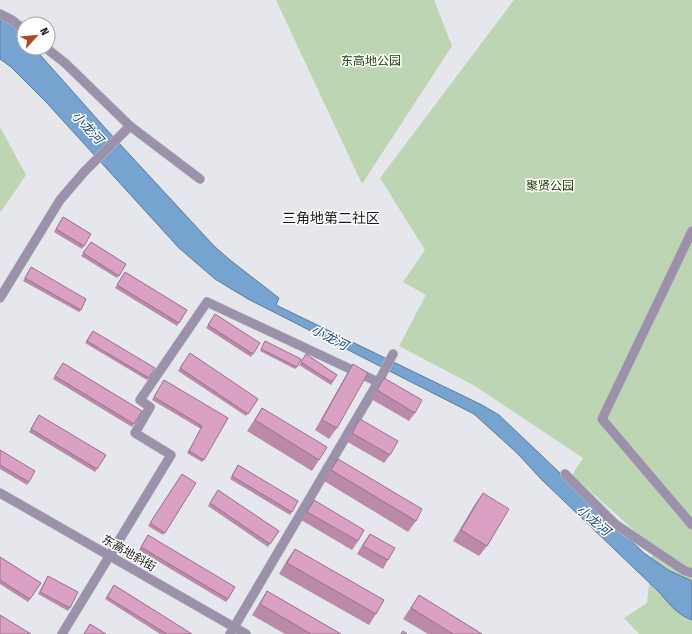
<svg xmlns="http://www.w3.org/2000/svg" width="692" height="634" font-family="'Fira Sans Condensed','Noto Sans SC',sans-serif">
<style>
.green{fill:#bdd5b2}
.water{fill:#77a3d0;stroke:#5a7a9a}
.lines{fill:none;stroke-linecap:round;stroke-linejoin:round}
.minor-casing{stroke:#c1c2c6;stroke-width:10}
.minor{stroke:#9c91aa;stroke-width:9}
.wall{fill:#bb8aa9}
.building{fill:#daa1c5;stroke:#99718a}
.labels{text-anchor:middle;stroke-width:3;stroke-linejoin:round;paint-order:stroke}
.park-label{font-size:12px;fill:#21420a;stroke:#fff}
.street-label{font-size:12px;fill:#18191b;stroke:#fff}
.water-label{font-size:13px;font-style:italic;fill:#174773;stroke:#fff}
.quarter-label{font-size:14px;fill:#18191b;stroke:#fff}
</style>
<rect width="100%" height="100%" fill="#e6e7ec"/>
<g class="green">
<path d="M276,0H434L452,46L362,184Z"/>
<path d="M514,0H692V634H639L624,618L647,603L653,547L572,475L583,458L475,386L399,346L426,295L403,282L425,250L380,178Z"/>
<path d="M0,127L26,175L0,213Z"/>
</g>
<path class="water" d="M0,17L11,22L24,37V48H34L106,129L214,246L230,260L279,298L276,305L482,405L499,415L644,553L668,570L692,581V620C678,615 669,604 660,593L542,480L517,453L474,414L248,299L215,279L179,248L46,102L11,67L0,59Z"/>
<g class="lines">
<defs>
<g id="minor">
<path d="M0,14L12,20L24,30"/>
<path d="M46,48L65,63L130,126L200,179"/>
<path d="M692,231L602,419L692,525"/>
<path d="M0,298L60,200L84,172L130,126"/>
<path d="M565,474L615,524L685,571L692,573"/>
<path d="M0,493L246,634"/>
<path d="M62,634L171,455L135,433L150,407L140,400L207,302L378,382"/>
<path d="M230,634L381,377L393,354"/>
</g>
</defs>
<use href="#minor" class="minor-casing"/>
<use href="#minor" class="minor"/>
</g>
<g class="wall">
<path d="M63,217L91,234L82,249L54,232Z"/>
<path d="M91,242L126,264L117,278L81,256Z"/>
<path d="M31,267L81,310L79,312L23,281Z"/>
<path d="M125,272L187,310L177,326L115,288Z"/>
<path d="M215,314L260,343L251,357L206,328Z"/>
<path d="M91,333L149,378L147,380L85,343Z"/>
<path d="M265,341L297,367L295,369L260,351Z"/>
<path d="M190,353L258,399L246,416L178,371Z"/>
<path d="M306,354L337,375L331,385L299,365Z"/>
<path d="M63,363L142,411L132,427L53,379Z"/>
<path d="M353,364L337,428L329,439L315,430L346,375Z"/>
<path d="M384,378L415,413L409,421L371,399Z"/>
<path d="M162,383L228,418L202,462L187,453L201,429L152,400Z"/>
<path d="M262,408L319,460L312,471L247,431Z"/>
<path d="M37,418L106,455L95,472L29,432Z"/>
<path d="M360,419L390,455L384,463L346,441L354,427Z"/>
<path d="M0,450L29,482L27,485L0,469Z"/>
<path d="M338,459L416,521L408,532L324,481L330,470Z"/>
<path d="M236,468L292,512L290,515L230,479Z"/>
<path d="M182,474L196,483L163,535L148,526Z"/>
<path d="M218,490L279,531L268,547L208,506Z"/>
<path d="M483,493L487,546L479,556L453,541L475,504Z"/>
<path d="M314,500L358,541L352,550L301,520Z"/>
<path d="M370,534L388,560L383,569L357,554L364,542Z"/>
<path d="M148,535L228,599L226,602L139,550Z"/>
<path d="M295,549L376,614L369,625L279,574L287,560Z"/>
<path d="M0,557L41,583L28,602L0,584Z"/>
<path d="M48,576L70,608L68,611L38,594Z"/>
<path d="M114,585L192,634H160L105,599Z"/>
<path d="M267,591L341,634H285L252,615L260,602Z"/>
<path d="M419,595L482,634H428L403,619Z"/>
</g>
<g class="building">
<path d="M63,217L91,234L84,246L56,229Z"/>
<path d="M91,242L126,264L119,276L83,253Z"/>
<path d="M31,267L86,299L81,310L25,278Z"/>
<path d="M125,272L187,310L179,323L117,285Z"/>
<path d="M215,314L260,343L253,354L208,325Z"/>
<path d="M93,331L155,368L149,378L87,341Z"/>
<path d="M265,341L301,359L297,367L261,349Z"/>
<path d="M190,353L258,399L248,414L180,368Z"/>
<path d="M306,354L337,375L332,382L301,362Z"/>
<path d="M63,363L142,411L134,424L55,376Z"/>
<path d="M353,364L368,373L337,428L322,420Z"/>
<path d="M384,378L422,400L415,413L377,390Z"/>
<path d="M164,380L228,418L204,460L189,451L202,426L154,397Z"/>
<path d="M262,408L327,447L319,460L255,420Z"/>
<path d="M39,415L106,455L97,469L31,429Z"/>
<path d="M360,419L398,441L390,455L352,433Z"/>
<path d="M0,450L35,471L29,482L0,465Z"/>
<path d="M338,459L422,509L416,521L331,470Z"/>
<path d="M238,465L298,501L292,512L232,476Z"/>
<path d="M182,474L196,483L165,533L150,523Z"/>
<path d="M218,490L279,531L270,544L210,503Z"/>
<path d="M483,493L509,509L487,546L461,530Z"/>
<path d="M314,500L364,530L358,541L307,512Z"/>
<path d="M370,534L395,548L388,560L363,546Z"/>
<path d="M148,535L235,587L228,599L141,547Z"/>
<path d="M295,549L384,600L376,614L287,563Z"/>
<path d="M0,557L41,583L30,599L0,580Z"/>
<path d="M48,576L78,592L70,608L40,592Z"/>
<path d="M114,585L192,634H167L107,597Z"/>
<path d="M267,591L341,634H311L260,604Z"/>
<path d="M419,595L482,634H453L411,608Z"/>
<path d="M0,615L31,634H0Z"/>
<path d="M90,624L106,634H84Z"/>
<path d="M403,631L407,634H401Z"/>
</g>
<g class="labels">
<g class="park-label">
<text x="371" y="65">东高地公园</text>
<text x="550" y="190">聚贤公园</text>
</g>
<g class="street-label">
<text transform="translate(129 553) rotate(30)" y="4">东高地斜街</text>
</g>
<g class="water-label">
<text transform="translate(88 127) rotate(47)" y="5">小龙河</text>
<text transform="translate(330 337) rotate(27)" y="5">小龙河</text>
<text transform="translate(594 520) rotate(40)" y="5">小龙河</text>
</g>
<g class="quarter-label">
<text x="331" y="223">三角地第二社区</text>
</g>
</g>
<g transform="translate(36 36) rotate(63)"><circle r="19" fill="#ffffff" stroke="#a3a3a4"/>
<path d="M0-3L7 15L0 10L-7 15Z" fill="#af4825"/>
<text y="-6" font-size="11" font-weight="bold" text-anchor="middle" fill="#18191b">N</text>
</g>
</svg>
